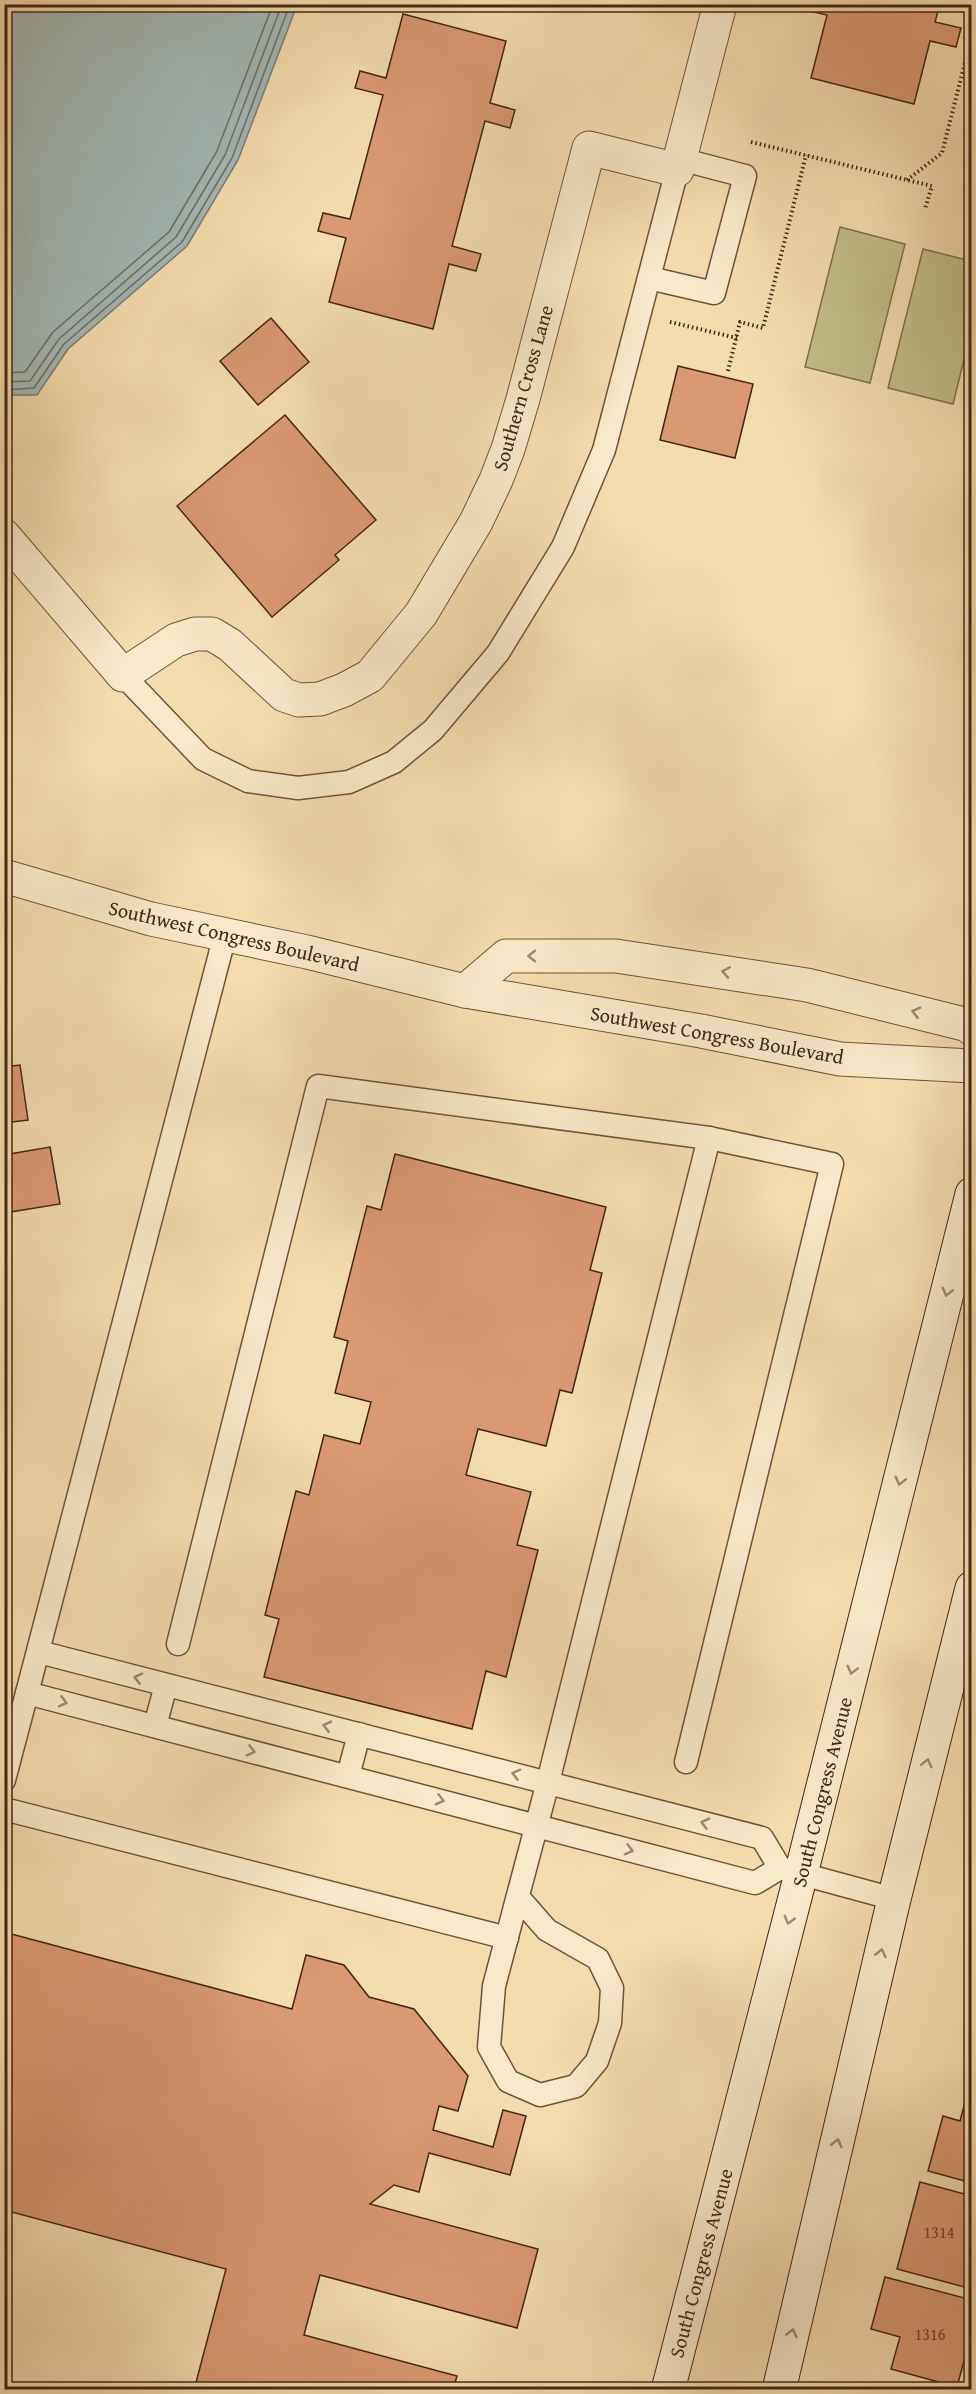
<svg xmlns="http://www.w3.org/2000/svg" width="976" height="2394" font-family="'Gentium Book Plus',serif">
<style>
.green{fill:#c1bf86;stroke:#83724e;stroke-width:1.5}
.water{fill:#a2b8b6;stroke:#7d7e76;stroke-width:1.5}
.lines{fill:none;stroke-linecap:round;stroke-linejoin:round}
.shore{stroke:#746f66;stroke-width:1.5}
.building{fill:#db9971;stroke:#452616;stroke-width:1.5}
.lane-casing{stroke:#71543c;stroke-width:25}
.street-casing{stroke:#71543c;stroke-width:35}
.secondary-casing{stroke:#452616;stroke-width:35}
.path{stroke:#452616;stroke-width:4;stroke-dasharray:1.5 3;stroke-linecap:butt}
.lane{stroke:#f8e9ca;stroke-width:22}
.street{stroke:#f8e9ca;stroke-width:33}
.secondary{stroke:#f8e9ca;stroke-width:33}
.oneway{stroke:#9e8870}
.labels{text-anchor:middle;stroke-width:5;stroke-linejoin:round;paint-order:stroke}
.number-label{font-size:16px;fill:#6a432d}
.street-label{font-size:20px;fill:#452616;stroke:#f8e9ca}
</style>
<rect width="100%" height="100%" fill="#f4ddad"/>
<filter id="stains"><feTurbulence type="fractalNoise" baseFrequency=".00333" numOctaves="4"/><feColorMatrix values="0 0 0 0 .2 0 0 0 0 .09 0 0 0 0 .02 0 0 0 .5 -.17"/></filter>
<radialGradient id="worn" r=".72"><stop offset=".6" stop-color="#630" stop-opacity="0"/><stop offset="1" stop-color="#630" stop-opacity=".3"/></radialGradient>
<g class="green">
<path d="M840,227L905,244L870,383L805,367Z"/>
<path d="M923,249L971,261V331L953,404L888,388Z"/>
</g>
<path class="water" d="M4,5H297L238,160L187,246L68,349L37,395H4Z"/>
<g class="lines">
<g class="shore">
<path d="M4,373L25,372L53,332L169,232L217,151L273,4"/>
<path d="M4,382L30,381L59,339L176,237L225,155L282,4"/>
<path d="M4,390L34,388L64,344L182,242L232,158L290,4"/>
</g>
</g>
<g class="building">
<path d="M801,4H940L935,22L961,28L956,47L930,41L914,104L811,78L827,15L800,9Z"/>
<path d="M403,14L506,41L490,103L515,110L510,128L485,121L452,246L481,254L476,271L449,264L433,329L329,302L346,238L318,231L323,213L350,219L383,95L355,88L360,71L386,78Z"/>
<path d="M271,318L309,362L258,405L220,361Z"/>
<path d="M678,366L753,384L735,458L660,440Z"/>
<path d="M285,415L376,520L335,555L339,560L272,617L177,506Z"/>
<path d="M20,1065L28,1120L4,1123V1067Z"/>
<path d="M50,1147L60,1204L4,1213V1155Z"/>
<path d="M395,1154L606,1207L590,1270L602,1273L572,1393L560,1390L546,1446L478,1429L466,1475L531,1492L517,1545L538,1550L506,1677L486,1671L472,1729L264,1677L279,1619L265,1615L296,1491L309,1495L324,1435L360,1444L371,1402L335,1393L348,1341L334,1337L367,1206L381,1210Z"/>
<path d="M4,1932L292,2009L306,1955L344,1965L369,1997L414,2009L468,2076L458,2111L439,2106L433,2130L493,2147L503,2110L526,2116L510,2175L429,2153L419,2192L394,2185L370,2204L538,2249L517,2328L320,2275L304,2335L457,2376L453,2390H194L226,2269L4,2210Z"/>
<path d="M972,2052V2081L965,2079Z"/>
<path d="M968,2091L972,2092V2183L928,2171L943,2116L960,2121Z"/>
<path d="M920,2182L972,2196V2289L897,2269Z"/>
<path d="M885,2277L972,2300V2331L957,2387L891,2369L900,2337L871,2329Z"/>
</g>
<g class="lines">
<defs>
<g id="lane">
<path d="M649,278L714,293L745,176L680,159"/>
<path d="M123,675L203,759L248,781L298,788L349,782L394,762L433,730L498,653L563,547L604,450L677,170"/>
<path d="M225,935L27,1693L755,1883L780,1868"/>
<path d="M178,1644L318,1086L709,1138L548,1782L494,1986L489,2047L508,2081L540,2095L576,2086L597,2061L610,2023L612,1988L598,1959L547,1930L518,1897"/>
<path d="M39,1652L762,1838L780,1868L894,1899"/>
<path d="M155,1726L166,1685"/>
<path d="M686,1762L832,1164L709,1138"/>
<path d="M348,1776L359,1734"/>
<path d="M4,1780L27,1693"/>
<path d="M4,1809L507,1938"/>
</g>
<g id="street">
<path d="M4,536L123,675L176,640L195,634H212L230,645L284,695L299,700L320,699L344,690L370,676L421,614L476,522L496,480L508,449L523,399L589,148L677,170L720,4"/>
<path d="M4,876L151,919L307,952L465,991L701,1031L840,1059L972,1066"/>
<path d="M465,991L506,956H616L807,985L968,1025L972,1029"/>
</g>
<g id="secondary">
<path d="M668,2390L801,1874L972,1194"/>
<path d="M779,2390L894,1899L972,1588"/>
</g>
</defs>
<use href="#lane" class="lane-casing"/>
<use href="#street" class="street-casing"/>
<use href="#secondary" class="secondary-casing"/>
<g class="path">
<path d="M751,142L932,186L925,209"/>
<path d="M907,180L942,153L972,35"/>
<path d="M670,322L737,338"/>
<path d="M728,371L740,322L763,328L806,155"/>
</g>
<use href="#lane" class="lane"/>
<use href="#street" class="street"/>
<use href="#secondary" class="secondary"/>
</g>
<defs><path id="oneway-chevron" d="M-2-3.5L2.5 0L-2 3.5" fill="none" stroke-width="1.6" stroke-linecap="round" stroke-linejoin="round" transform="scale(1.5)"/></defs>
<g class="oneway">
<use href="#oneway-chevron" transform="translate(532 956) rotate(-180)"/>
<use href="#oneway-chevron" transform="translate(726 972) rotate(-171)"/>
<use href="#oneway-chevron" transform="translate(916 1012) rotate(-166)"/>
<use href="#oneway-chevron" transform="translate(947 1292) rotate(104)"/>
<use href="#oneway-chevron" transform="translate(900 1481) rotate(104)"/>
<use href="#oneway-chevron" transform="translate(852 1670) rotate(104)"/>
<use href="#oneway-chevron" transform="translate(138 1678) rotate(-166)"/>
<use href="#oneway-chevron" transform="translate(63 1702) rotate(14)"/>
<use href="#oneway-chevron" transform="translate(327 1726) rotate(-166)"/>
<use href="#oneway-chevron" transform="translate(251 1751) rotate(15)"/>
<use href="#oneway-chevron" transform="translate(927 1763) rotate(-76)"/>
<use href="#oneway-chevron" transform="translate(516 1774) rotate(-166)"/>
<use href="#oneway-chevron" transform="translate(440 1800) rotate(15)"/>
<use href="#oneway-chevron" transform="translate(705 1823) rotate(-165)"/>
<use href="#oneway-chevron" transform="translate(629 1850) rotate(15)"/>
<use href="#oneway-chevron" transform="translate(789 1920) rotate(105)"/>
<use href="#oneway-chevron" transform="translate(881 1953) rotate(-77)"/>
<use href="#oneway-chevron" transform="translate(837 2143) rotate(-77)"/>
<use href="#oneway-chevron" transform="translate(792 2333) rotate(-77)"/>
</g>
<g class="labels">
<g class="number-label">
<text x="939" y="2238">1314</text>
<text x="930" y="2340">1316</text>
</g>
<g class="street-label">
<text transform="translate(523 388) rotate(-74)" y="7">Southern Cross Lane</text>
<text transform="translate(234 936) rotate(13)" y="7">Southwest Congress Boulevard</text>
<text transform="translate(717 1035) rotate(10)" y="7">Southwest Congress Boulevard</text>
<text transform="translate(822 1792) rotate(-76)" y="7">South Congress Avenue</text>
<text transform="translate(701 2263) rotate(-75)" y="7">South Congress Avenue</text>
</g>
</g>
<rect width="976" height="2394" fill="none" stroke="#f4ddad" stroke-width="24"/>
<rect x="6" y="6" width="964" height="2382" fill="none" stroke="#452616" stroke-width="3"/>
<rect x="12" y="12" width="952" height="2370" fill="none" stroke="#452616" stroke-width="1.5"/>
<rect width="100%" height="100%" filter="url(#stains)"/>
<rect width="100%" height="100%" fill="url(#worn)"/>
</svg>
